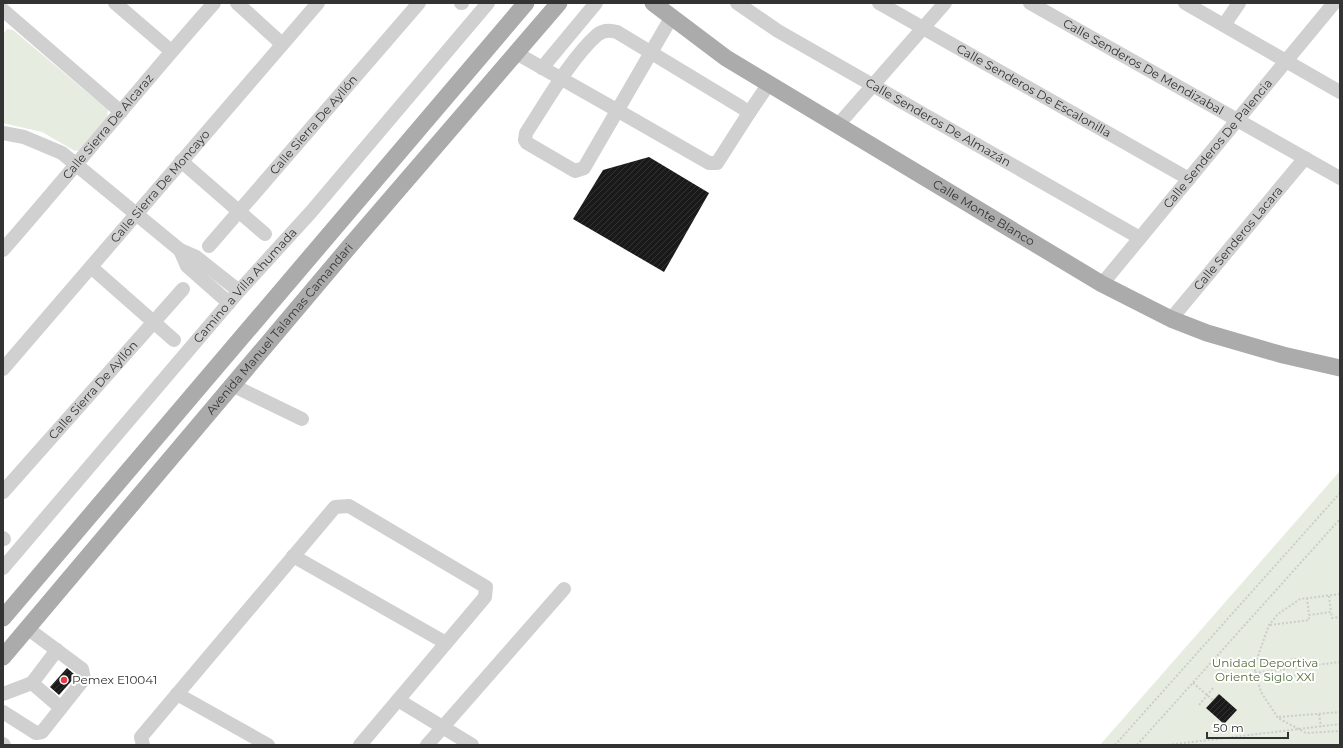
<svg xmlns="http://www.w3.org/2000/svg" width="1343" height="748" font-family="Montserrat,sans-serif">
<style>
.green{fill:#e6ecdf}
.building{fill:url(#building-hatch)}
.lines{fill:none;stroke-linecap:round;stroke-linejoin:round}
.path{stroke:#cdcdcd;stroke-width:2;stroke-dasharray:2 2;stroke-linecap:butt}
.minor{stroke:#d0d0d0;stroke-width:14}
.major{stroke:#ababab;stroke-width:17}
.poi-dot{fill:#e63946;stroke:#fff;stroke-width:1.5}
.labels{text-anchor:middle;stroke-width:4;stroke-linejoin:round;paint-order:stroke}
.street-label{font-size:12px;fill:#333;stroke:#fff}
.park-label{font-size:12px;fill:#56703f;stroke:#fff}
.poi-label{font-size:12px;fill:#333;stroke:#fff;text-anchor:start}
</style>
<defs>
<pattern id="building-hatch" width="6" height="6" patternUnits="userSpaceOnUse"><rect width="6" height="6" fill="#1a1a1a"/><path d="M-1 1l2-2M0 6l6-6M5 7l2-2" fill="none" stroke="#333"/></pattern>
</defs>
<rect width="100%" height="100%" fill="#fff"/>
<g class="green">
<path d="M7,29L13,30L108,110L107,119L80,150L75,151L42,132L3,123V34Z"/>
<path d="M1340,471V745H1100Z"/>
</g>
<g class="building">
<path d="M649,157L709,193L664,272L573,219L603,170Z"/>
<path d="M67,668L74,674L75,677L59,695L50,687Z"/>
<path d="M1219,694L1237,710L1224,724L1206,708Z"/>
</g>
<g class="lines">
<g class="path">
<path d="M1340,594L1300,599L1278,614L1269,625L1255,664V673L1261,692L1278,718L1306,733L1340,731"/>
<path d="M1329,596L1331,612"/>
<path d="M1307,598L1309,615"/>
<path d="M1270,625L1309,620V615L1331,612L1332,618L1340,617"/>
<path d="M1255,664L1302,658L1304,674L1257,681"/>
<path d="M1255,673L1340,662"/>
<path d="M1193,683L1213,700"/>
<path d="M1199,705L1214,687"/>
<path d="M1319,714L1321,727"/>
<path d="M1279,717L1340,712"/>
<path d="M1115,745L1340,493"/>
<path d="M1137,745L1340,519"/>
<path d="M1168,745L1340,724"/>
</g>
<g class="minor">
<path d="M115,3L171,51"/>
<path d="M237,3L282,44"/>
<path d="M461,3H462"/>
<path id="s1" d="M737,3L778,31L1140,238"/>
<path id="s2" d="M879,3L1189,179"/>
<path id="s3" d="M1030,3L1340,178"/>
<path d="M1185,3L1340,92"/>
<path d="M3,10L121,112"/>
<path d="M1224,25L1239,3"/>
<path d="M516,53C580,89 645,126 709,163H717L749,113L741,107L617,32C610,30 603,30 597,35C571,58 545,104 526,133L525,140L527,143L575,171L584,168C613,118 642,68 671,18"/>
<path d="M542,68L596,3"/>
<path d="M749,113L768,85"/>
<path d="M838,125L945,3"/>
<path d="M3,133L24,137L62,153L180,250L196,257L239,291"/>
<path d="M181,161L265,234"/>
<path id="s4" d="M209,246L419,3"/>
<path id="s5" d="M3,250C74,169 142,84 214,3"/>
<path d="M180,250L187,266L229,303"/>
<path d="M91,267L174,340"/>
<path id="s6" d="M1102,284L1334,3"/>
<path id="s7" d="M1171,319L1305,158"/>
<path id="s8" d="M3,369L318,3"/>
<path d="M232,385L302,419"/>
<path id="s9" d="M3,492L183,289"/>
<path d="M3,538L4,539"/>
<path d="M293,556L446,643"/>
<path id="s10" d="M3,568L239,291L311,212L488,3"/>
<path d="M57,650L32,683L61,708"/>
<path d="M3,694L32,683"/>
<path d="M177,694L268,745"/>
<path d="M398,700L472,745"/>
<path d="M3,712L36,733L42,732L84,679L82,669L27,628"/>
<path d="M3,744L4,745"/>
<path d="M143,745L141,737L335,507L349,506L486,587L485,597L360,745"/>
<path d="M427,745L564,589"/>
</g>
<g class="major">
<path id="s11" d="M653,3L726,58L1102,284L1171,319L1207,333L1283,355L1340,368"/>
<path d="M3,618L526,3"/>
<path id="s12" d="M3,657L349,247L559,3"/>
</g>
</g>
<circle class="poi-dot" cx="64" cy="680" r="4"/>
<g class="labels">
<g class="street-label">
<text dy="4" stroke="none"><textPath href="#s3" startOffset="130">Calle Senderos De Mendizabal</textPath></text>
<text dy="4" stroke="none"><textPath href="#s2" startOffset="178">Calle Senderos De Escalonilla</textPath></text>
<text dy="4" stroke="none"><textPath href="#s1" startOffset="234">Calle Senderos De Almazán</textPath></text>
<text dy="4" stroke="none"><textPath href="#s4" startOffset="160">Calle Sierra De Ayllón</textPath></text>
<text dy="4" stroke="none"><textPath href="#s5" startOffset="162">Calle Sierra De Alcaraz</textPath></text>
<text dy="4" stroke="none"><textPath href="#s6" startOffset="182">Calle Senderos De Palencia</textPath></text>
<text dy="4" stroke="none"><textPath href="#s8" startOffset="241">Calle Sierra De Moncayo</textPath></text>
<text dy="4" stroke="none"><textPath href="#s11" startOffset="392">Calle Monte Blanco</textPath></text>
<text dy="4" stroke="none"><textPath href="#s7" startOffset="105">Calle Senderos Lacara</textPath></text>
<text dy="4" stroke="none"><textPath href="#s10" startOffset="372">Camino a Villa Ahumada</textPath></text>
<text dy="4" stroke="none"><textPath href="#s12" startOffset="429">Avenida Manuel Talamas Camandari</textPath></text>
<text dy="4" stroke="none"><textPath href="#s9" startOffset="136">Calle Sierra De Ayllón</textPath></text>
</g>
<g class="park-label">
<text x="1265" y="667">Unidad Deportiva<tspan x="1265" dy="14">Oriente Siglo XXI</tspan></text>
</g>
<g class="poi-label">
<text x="72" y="684">Pemex E10041</text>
</g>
</g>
<rect width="1343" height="748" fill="none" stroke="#333333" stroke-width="8"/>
<path d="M1207 732v6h81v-6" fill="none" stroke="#333333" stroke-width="2"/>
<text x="1213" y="732" font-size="12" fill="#333333" stroke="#ffffff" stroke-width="3" paint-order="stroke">50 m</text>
</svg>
